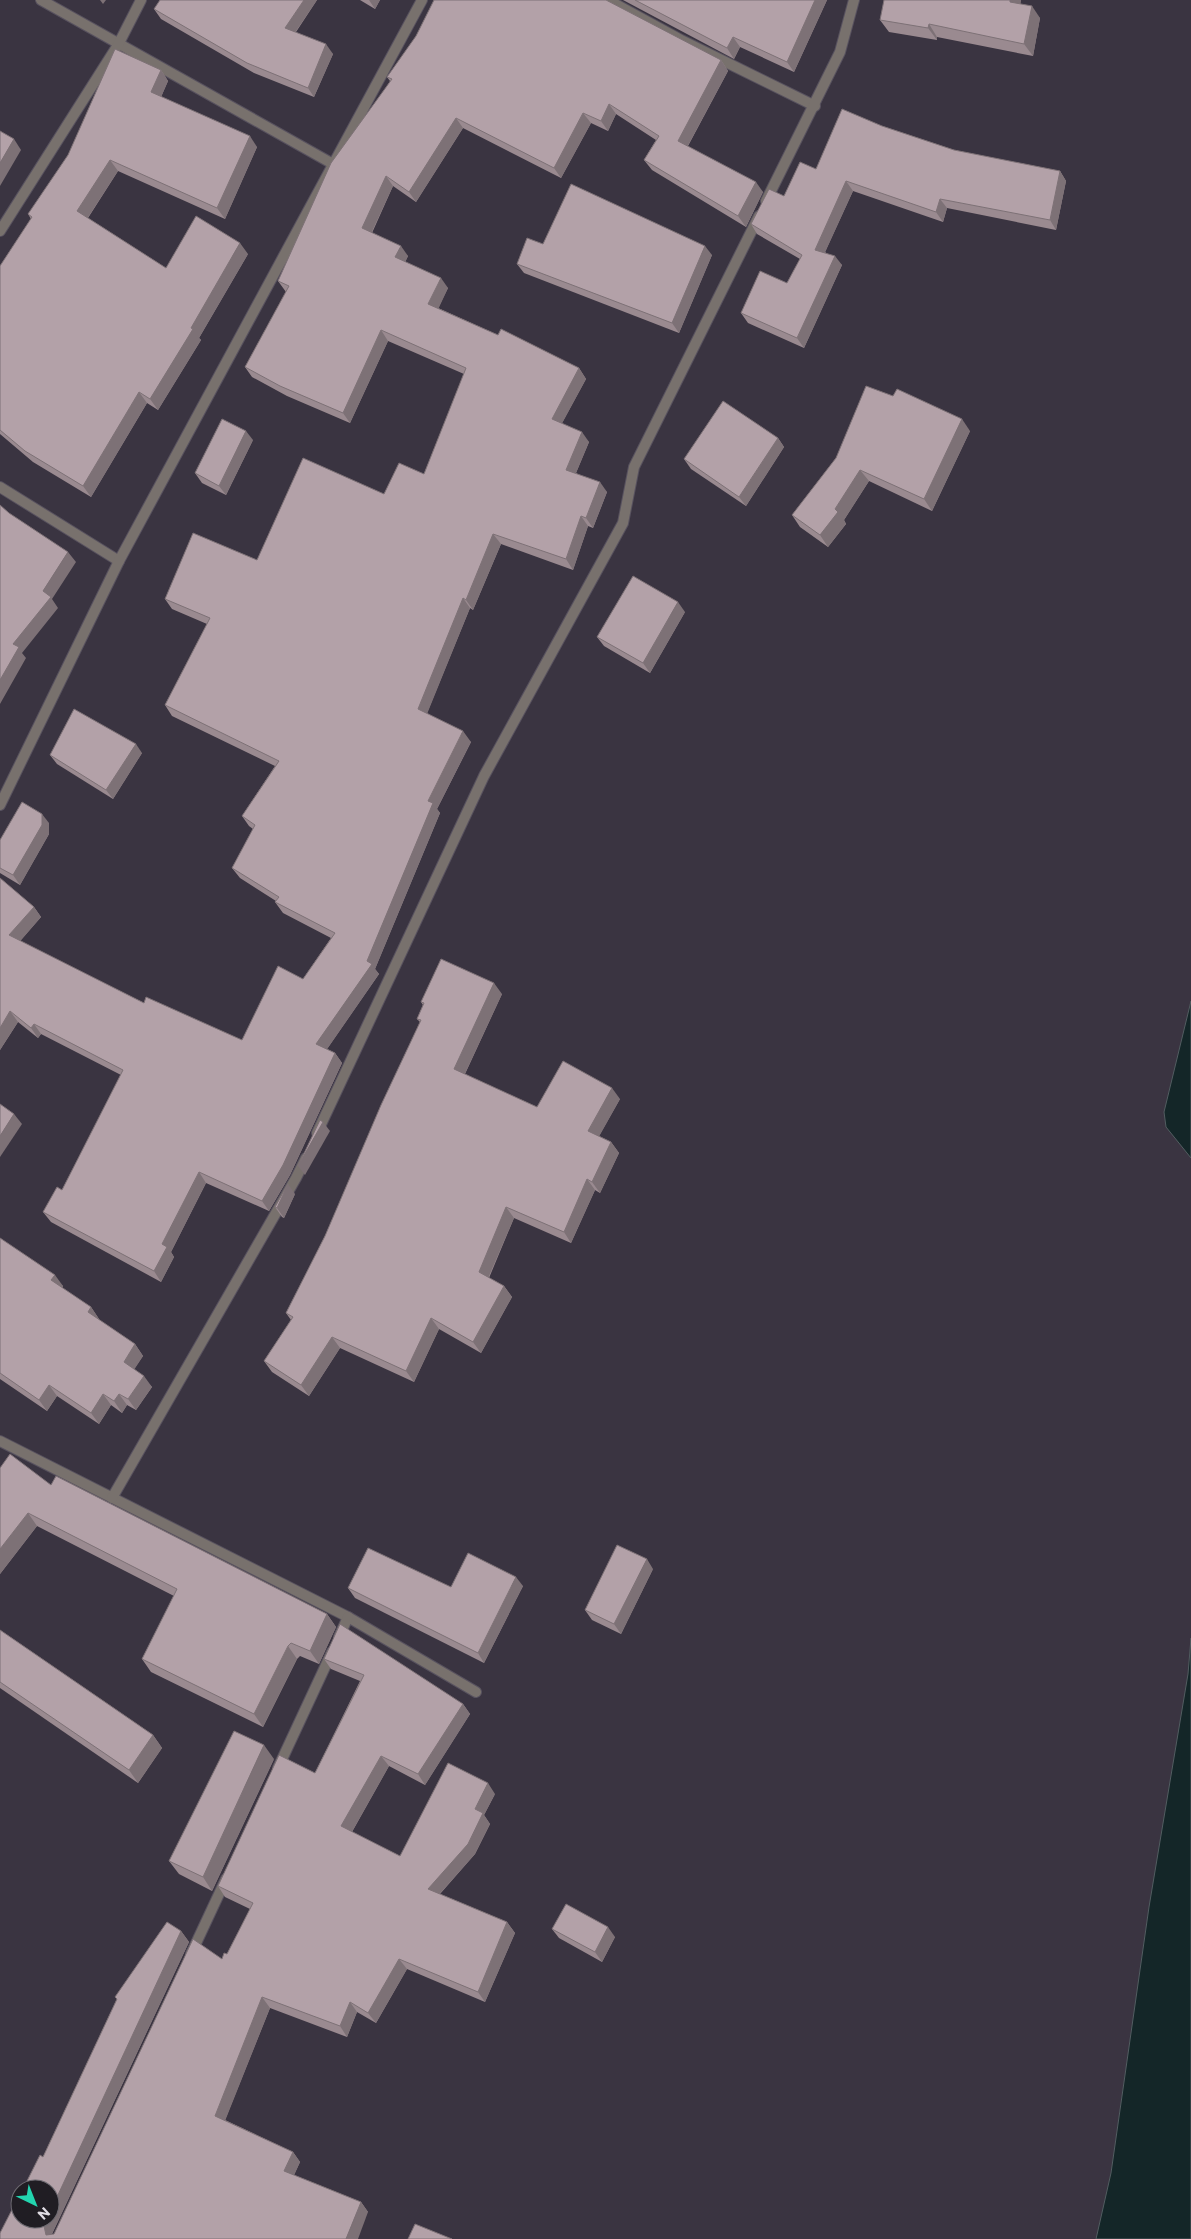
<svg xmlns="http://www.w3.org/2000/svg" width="1191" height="2239" font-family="Commissioner,sans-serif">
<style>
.water{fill:#142628;stroke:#525d61}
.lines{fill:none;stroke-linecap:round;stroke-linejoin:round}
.minor-casing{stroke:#58525f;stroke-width:12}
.minor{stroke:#78716d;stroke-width:10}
.wall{fill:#9a8a90}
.shaded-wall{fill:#7d7176}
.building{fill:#b3a1a8;stroke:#7d7176}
</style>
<rect width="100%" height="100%" fill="#3a3441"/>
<g class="water">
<path d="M1191,1001V1158L1166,1127L1164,1112Z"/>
<path d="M1191,1638V2239H1096L1111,2173L1149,1907L1188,1674Z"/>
</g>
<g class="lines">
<defs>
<g id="minor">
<path d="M41,0L333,164"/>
<path d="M608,0L681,40L815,106"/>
<path d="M766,201L840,52L854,0"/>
<path d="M0,231L118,45L141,0"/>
<path d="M0,487L119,561"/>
<path d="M0,805L119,561L422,0"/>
<path d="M317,1133L484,776L623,523L634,467L759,216"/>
<path d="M0,1441L348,1617L476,1692"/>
<path d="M112,1498L296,1178L306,1158"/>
<path d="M339,1637L348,1617"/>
<path d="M278,1768L332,1652"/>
<path d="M191,1954L226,1879"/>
</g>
</defs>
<use href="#minor" class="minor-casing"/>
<use href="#minor" class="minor"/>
</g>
<g class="wall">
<path d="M317,0L296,32L333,54L314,97L254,73L161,19L154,9Z"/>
<path d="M360,0H380L375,9Z"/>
<path d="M623,0H827L794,72L740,47L734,59Z"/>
<path d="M1021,0L1020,4L1040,18L1033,56L937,37V40L889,32L880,20Z"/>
<path d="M721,60L728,71L688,146L763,192L746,227L652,170L644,160L656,140L616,114L608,131L591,123L561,178L463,128L416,202L393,186L372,233L408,256L405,262L448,288L438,308L498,335L579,368L586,379L562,423L589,442L576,473L607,492L593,528L588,526L573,570L501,544L473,610L470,608L427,713L471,742L437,809L440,813L375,969L379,974L327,1049L335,1053L342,1063L290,1175L269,1211L206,1183L171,1252L174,1257L161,1282L51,1222L43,1212L62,1190L121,1075L41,1034L38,1038L18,1022L0,1050V878L34,907L41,917L20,941L144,1003L242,1040L303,979L331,938L283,913L275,902L276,901L240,878L232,868L253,829L249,826L242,816L275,766L172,716L165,705L207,624L172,609L165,599L257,560L424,474L464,374L388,341L350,423L287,396L252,377L245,367L286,292L278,281L390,81L387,77Z"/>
<path d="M161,70L168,81L161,97L257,147L225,219L118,171L88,218L166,268L248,254L199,338L201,340L158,410L147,403L91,497L33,462L0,434V266L31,219L28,214Z"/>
<path d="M882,126L954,150L1060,171L1066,181L1056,230L947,208L943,222L853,191L825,252L842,265L804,348L748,323L741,313L787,283L800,259L757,234L751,224L816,169Z"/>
<path d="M543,244L712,255L679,333L524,273L517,264Z"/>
<path d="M970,431L932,511L869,481L844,520L846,524L828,547L800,527L792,515L836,458Z"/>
<path d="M778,438L784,447L746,506L691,469L684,459Z"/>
<path d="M253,440L226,495L202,483L195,473Z"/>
<path d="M685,612L650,673L604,646L597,637Z"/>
<path d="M142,753L113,799L57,764L50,755Z"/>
<path d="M49,823V834L20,885L0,873V840Z"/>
<path d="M502,994L465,1074L537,1107L620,1099L599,1136L611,1142L619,1153L600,1193L595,1190L571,1243L514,1218L489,1278L504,1286L512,1297L481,1353L439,1329L414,1382L340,1348L309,1396L272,1372L264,1361L291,1320L286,1313L325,1236L420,1022L417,1019L423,1005L421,1002Z"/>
<path d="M295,1194L284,1218L282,1217L275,1207Z"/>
<path d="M0,1238L63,1286L62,1288L91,1307L99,1319V1320L135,1344L143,1356L134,1369L152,1387L136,1410L127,1405L122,1413L111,1405L99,1424L57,1396L47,1411L0,1379Z"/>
<path d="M0,1468L51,1485L327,1614L336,1627L319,1664L300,1656L297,1659L263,1727L151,1672L142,1659L174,1596L37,1526L0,1574Z"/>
<path d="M653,1569L621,1634L592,1620L585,1610Z"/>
<path d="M523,1586L484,1663L355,1598L348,1588Z"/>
<path d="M0,1630L153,1735L162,1748L138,1783L0,1688Z"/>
<path d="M324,1659L463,1704L470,1714L425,1785L389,1766L352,1832L400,1856L495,1794L484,1815L490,1824L475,1854L440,1894L507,1922L515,1933L485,2002L407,1969L376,2023L357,2012L347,2037L270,2008L225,2120L293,2152L300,2162L294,2175L361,2202L368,2212L0,2239L43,2157L117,1999L115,1997L181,1931L189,1942L52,2234H54L222,1959L227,1954L250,1909L225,1897L218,1886L315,1773L360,1681L331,1669Z"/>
<path d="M274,1759L212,1891L179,1874L169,1861Z"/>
<path d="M552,1929L615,1937L602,1962L559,1938Z"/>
</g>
<g class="shaded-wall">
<path d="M100,0H106L103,4Z"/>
<path d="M304,0H317L292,37L285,28Z"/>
<path d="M369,0H380L375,9Z"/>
<path d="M815,0H827L794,72L787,62Z"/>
<path d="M1010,0H1021L1019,14L1010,2Z"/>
<path d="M1032,6L1040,18L1033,56L1024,44Z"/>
<path d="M929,24L937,37V40L928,28Z"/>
<path d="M733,37L740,47L734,59L727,48Z"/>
<path d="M326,44L333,54L314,97L308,88Z"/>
<path d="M721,60L728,71L685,151L678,141Z"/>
<path d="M161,70L168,81L158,104L151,92Z"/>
<path d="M609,104L616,114L608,131L601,121Z"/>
<path d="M583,113L591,123L561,178L554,168Z"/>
<path d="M456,118L463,128L416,202L409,192Z"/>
<path d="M250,136L257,147L225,219L217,208Z"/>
<path d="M14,139L21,150L0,186V163Z"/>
<path d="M110,160L118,171L85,222L77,211Z"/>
<path d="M1060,171L1066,181L1056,230L1050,220Z"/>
<path d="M386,176L393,186L369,238L362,228Z"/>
<path d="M846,181L853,191L822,259L815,250Z"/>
<path d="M756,182L763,192L746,227L738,216Z"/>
<path d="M940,199L947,208L943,222L936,212Z"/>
<path d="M240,243L248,254L199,338L201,340L158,410L150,399Z"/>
<path d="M401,246L408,256L403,267L395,257Z"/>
<path d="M705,246L712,255L679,333L672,323Z"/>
<path d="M835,256L842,265L804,348L797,338Z"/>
<path d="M441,278L448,288L436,314L428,304Z"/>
<path d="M381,330L388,341L350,423L343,413Z"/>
<path d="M579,368L586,379L559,429L552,419Z"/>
<path d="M139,392L147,403L91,497L83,486Z"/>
<path d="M962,419L970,431L932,511L924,499Z"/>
<path d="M246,431L253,440L226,495L219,486Z"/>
<path d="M582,432L589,442L573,480L566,470Z"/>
<path d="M778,438L784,447L746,506L739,497Z"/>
<path d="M860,470L869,481L844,520L846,524L828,547L820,535L835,509Z"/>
<path d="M600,482L607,492L593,528L586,518Z"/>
<path d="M581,516L588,526L573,570L566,559Z"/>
<path d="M493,534L501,544L473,610L466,600Z"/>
<path d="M68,552L76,562L52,599L58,608L22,653L26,658L0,704V680L13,644L43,591Z"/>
<path d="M463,598L470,608L425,719L418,709Z"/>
<path d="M678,602L685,612L650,673L643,663Z"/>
<path d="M463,731L471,742L437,809L440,813L375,969L379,974L323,1055L316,1044L367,961L428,801Z"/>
<path d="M136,744L142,753L113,799L106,790Z"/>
<path d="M42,814L49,823V834L20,885L13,875Z"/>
<path d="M34,907L41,917L16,946L9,935Z"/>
<path d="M494,983L502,994L462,1080L454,1069Z"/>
<path d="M10,1011L18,1022L0,1050V1028Z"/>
<path d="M34,1024L41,1034L38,1038L31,1028Z"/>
<path d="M335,1053L342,1063L290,1175L269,1211L262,1201Z"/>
<path d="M612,1088L620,1099L596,1142L588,1131Z"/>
<path d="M14,1114L22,1124L0,1157V1136Z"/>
<path d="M323,1122L330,1131L305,1175L298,1166Z"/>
<path d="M611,1142L619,1153L600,1193L592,1182Z"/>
<path d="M199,1172L206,1183L171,1252L174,1257L161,1282L154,1271L162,1244Z"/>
<path d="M587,1179L595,1190L571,1243L564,1232Z"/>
<path d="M288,1184L295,1194L284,1218L277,1208Z"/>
<path d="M506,1207L514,1218L486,1283L479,1272Z"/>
<path d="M55,1275L63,1286L59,1292L51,1280Z"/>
<path d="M504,1286L512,1297L481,1353L473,1342Z"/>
<path d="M91,1307L99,1319L96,1324L88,1312Z"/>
<path d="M431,1318L439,1329L414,1382L406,1371Z"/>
<path d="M332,1337L340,1348L309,1396L301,1385Z"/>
<path d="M135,1344L143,1356L132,1373L124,1362Z"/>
<path d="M144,1376L152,1387L136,1410L128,1399Z"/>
<path d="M49,1385L57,1396L47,1411L39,1400Z"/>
<path d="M103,1394L111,1405L99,1424L91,1413Z"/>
<path d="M119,1394L127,1405L122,1413L114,1401Z"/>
<path d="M28,1513L37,1526L0,1574V1549Z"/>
<path d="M647,1559L653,1569L621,1634L614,1624Z"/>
<path d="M516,1577L523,1586L484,1663L478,1653Z"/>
<path d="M327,1614L336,1627L319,1664L310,1651Z"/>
<path d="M288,1646L297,1659L263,1727L254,1714Z"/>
<path d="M463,1704L470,1714L425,1785L418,1774Z"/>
<path d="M153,1735L162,1748L138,1783L129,1770Z"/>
<path d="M264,1745L274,1759L212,1891L203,1877Z"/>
<path d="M381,1756L389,1766L349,1837L341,1826Z"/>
<path d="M488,1783L495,1794L484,1815L490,1824L475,1854L435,1899L428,1889L475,1809Z"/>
<path d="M507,1922L515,1933L485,2002L478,1992Z"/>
<path d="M608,1927L615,1937L602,1962L595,1952Z"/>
<path d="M181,1931L189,1942L51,2236L46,2235L44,2226L47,2219H50V2212Z"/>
<path d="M399,1959L407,1969L376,2023L368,2013Z"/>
<path d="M262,1997L270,2008L223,2126L215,2116Z"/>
<path d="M350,2002L357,2012L347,2037L340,2026Z"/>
<path d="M293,2152L300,2162L291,2182L284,2171Z"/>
<path d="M361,2202L368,2212L358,2239H346Z"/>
</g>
<g class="building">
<path d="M160,0H304L285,28L326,44L308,88L247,63L154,9Z"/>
<path d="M434,0H606L721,60L678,141L756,182L738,216L644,160L659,136L609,104L601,121L583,113L554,168L456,118L409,192L386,176L362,228L401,246L395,257L441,278L428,304L498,335L501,329L579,368L552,419L582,432L566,470L600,482L586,518L581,516L566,559L493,534L466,600L463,598L418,709L463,731L428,801L433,803L367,961L372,964L316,1044L335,1053L283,1165L262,1201L199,1172L162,1244L167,1247L154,1271L43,1212L57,1187L62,1190L123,1070L34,1024L31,1028L10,1011L0,1028V878L34,907L9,935L144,1003L146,997L242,1040L278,966L303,979L335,933L275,902L279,897L232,868L255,825L242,816L279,761L165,705L210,618L165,599L193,533L257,560L303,458L384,494L399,463L424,474L466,368L381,330L343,413L280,386L245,367L289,286L278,281L331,163L392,79L387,77L416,36Z"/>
<path d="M635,0H815L787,62L733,37L727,48Z"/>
<path d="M884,0H1010V2L1032,6L1024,44L929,24L928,28L880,20Z"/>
<path d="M115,49L161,70L151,92L250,136L217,208L110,160L77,211L166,268L196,216L240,243L191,328L193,329L150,399L139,392L83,486L25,451L0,430V266L32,217L28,214L68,155Z"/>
<path d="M842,109L882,126L954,150L1060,171L1050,220L940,199L936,212L846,181L815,250L835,256L797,338L741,313L760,271L787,283L802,255L751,224L769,189L784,196L800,162L816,169Z"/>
<path d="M0,131L14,139L0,163Z"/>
<path d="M571,184L705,246L672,323L517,264L527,238L543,244Z"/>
<path d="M866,386L893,396L897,389L962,419L924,499L860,470L835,509L838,512L820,535L792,515L836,458Z"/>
<path d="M723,401L778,438L739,497L684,459Z"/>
<path d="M222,419L246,431L219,486L195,473Z"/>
<path d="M0,505L9,513L68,552L43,591L51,597L13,644L19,647L0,680Z"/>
<path d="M633,576L678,602L643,663L597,637Z"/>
<path d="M74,709L136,744L106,790L50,755Z"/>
<path d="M22,802L42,814V825L13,875L0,868V840Z"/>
<path d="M441,959L494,983L454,1069L537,1107L563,1061L612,1088L588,1131L611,1142L592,1182L587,1179L564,1232L506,1207L479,1272L504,1286L473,1342L431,1318L406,1371L332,1337L301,1385L264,1361L293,1317L286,1313L325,1236L381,1105L421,1020L417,1019L424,1003L421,1002Z"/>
<path d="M0,1104L14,1114L0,1136Z"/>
<path d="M320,1120L323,1122L298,1166Z"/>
<path d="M288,1184L277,1208L275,1207Z"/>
<path d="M0,1238L55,1275L51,1280L91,1307L88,1312L135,1344L124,1362L144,1376L128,1399L119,1394L114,1401L103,1394L91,1413L49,1385L39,1400L0,1373Z"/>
<path d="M10,1454L51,1485L56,1476L327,1614L310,1651L291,1643L288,1646L254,1714L142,1659L177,1589L28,1513L0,1549V1468Z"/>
<path d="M617,1545L647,1559L614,1624L585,1610Z"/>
<path d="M368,1548L451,1587L468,1553L516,1577L478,1653L348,1588Z"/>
<path d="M340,1624L463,1704L418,1774L381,1756L341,1826L400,1856L448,1763L488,1783L475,1809L483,1813L468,1844L428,1889L507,1922L478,1992L399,1959L368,2013L350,2002L340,2026L262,1997L215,2116L293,2152L284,2171L361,2202L346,2239H0V2233L20,2194V2219H47L44,2226L46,2235L54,2234L193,1939L222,1959L224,1953L227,1954L253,1903L218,1886L279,1755L315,1773L364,1675L324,1659Z"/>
<path d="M0,1630L153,1735L129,1770L0,1682Z"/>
<path d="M234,1731L264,1745L203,1877L169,1861Z"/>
<path d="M566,1904L608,1927L595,1952L552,1929Z"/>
<path d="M167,1922L181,1931L50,2212V2189H23L40,2155L43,2157L117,1999L115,1997Z"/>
<path d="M415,2224L452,2239H408Z"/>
</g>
<g transform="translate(35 2204) rotate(137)"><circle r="24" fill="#201d23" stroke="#6d6a71"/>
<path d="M0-4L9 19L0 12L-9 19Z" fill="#23d5af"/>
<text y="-8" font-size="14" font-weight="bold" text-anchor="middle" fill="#e1dde5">N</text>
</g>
</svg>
